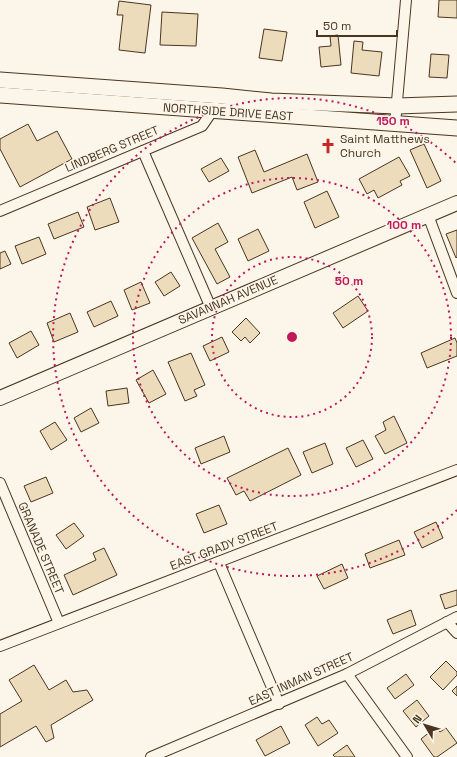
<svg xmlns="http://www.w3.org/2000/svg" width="457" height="757" font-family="'Space Grotesk',sans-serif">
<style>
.building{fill:#ecdcbc;stroke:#4a3520}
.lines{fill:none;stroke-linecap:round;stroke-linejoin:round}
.street-casing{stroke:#4a3520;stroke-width:12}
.secondary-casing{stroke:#4a3520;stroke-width:16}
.primary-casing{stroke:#4a3520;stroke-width:17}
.street{stroke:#fbf6e9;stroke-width:10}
.secondary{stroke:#fbf6e9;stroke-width:14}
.primary{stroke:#fbf6e9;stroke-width:15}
.ring{fill:none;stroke:#c2185b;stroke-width:2;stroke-dasharray:2 4}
.labels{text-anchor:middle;stroke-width:3;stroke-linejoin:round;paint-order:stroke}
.street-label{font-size:12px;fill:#4a3520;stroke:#fbf6e9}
.poi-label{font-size:12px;fill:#4a3520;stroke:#fbf6e9;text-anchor:start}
.centre{fill:#c2185b;stroke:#fbf6e9;stroke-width:2}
.ring-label{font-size:12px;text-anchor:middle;font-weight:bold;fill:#c2185b;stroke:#fbf6e9;stroke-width:3;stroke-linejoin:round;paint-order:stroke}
</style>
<rect width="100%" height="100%" fill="#fbf6e9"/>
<g class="building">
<path d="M439,0H457V18L438,17Z"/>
<path d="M119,1L151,5L145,53L119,50L123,15H117Z"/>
<path d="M162,12L198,14L196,46L160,45Z"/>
<path d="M264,29L287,32L282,61L259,58Z"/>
<path d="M338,35L341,65L321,67L319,47L331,46L330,36Z"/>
<path d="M354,41L363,42L362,50L382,52L379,76L351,73Z"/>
<path d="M431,54L449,55L447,78L429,77Z"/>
<path d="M28,124L37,141L57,131L72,159L20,187L0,149V139Z"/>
<path d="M424,144L441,181L427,188L410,150Z"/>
<path d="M255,150L264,172L307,154L318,182L297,190L292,177L252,193L238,157Z"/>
<path d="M399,157L410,176L400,181L402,185L378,198L374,190L367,194L359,179Z"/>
<path d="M221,158L229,171L209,182L201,169Z"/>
<path d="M327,191L339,217L315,228L304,202Z"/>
<path d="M110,198L119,222L95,230L87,207Z"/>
<path d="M78,212L84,227L54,239L48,224Z"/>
<path d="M218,223L228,242L215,249L230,277L217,284L192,238Z"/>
<path d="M258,229L269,251L248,261L238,239Z"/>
<path d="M457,230V257L456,258L446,234Z"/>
<path d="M39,237L46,254L22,264L15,246Z"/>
<path d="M5,251L11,264L0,269V253Z"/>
<path d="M171,272L180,286L164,296L155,282Z"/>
<path d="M141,282L150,303L132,310L124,290Z"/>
<path d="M358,296L368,311L343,328L333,313Z"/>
<path d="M111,301L118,316L94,327L87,312Z"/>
<path d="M70,313L78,332L54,342L47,323Z"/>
<path d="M246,318L260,333L250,343L245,337L241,341L232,332Z"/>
<path d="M31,331L39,345L17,358L9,343Z"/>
<path d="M222,337L229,352L210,361L203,346Z"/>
<path d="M455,338L457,343V356L427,368L421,353Z"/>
<path d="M191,353L205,385L194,390L197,396L185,401L168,362Z"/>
<path d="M153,370L166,394L149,403L136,380Z"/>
<path d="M127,388L129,403L108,406L106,391Z"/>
<path d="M91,408L99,423L81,432L74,418Z"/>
<path d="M394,416L407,443L385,454L375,436L386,430L383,422Z"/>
<path d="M55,422L67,440L51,450L40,431Z"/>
<path d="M224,436L230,452L201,464L195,448Z"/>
<path d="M363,440L373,459L356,467L346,448Z"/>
<path d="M325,443L333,464L312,473L303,452Z"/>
<path d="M288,448L301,475L250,501L244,491L236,495L227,478Z"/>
<path d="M46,477L53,493L31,502L24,486Z"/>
<path d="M219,505L227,524L204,533L196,514Z"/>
<path d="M436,522L443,538L422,548L414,532Z"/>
<path d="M74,523L84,536L66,549L56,535Z"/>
<path d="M399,540L405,555L370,568L365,554Z"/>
<path d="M104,548L117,575L73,595L64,575L96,560L93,553Z"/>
<path d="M342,564L348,578L324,589L317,576Z"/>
<path d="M457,590V605L445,609L440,595Z"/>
<path d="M411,610L416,625L393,634L387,620Z"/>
<path d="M446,661L457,672V675L443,690L430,677Z"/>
<path d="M34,665L49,690L66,680L73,692L87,690L93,700L51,725L54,738L46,742L36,726L0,747V714L22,701L9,680Z"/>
<path d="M406,674L414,685L395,699L387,688Z"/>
<path d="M457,686V696L452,691Z"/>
<path d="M417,700L429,716L416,727L403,711Z"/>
<path d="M317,717L322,724L329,720L338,733L318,746L305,725Z"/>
<path d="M281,726L290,743L265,756L256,740Z"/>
<path d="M436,727L440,732L446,728L457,743L437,757H434L421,739Z"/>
<path d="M347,745L355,757H335L333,755Z"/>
</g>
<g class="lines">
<defs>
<g id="street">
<path d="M395,124L406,0"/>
<path d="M143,151L211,308"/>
<path d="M0,211L202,126L215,107"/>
<path d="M428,215L457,293"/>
<path d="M0,483L59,623"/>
<path d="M219,563L279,704"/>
<path d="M447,622L457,633"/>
<path d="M0,646L457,470"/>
<path d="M347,674L407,757"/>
<path d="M151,757L347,674L457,617"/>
</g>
<path id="secondary" d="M0,398L457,203"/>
<g id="primary">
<path d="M0,80L222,96L271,101L397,106L457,104"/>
<path d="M0,95L457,128"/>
</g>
</defs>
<use href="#street" class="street-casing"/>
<use href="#secondary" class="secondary-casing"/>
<use href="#primary" class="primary-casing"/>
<use href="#street" class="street"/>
<use href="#secondary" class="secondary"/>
<use href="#primary" class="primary"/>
</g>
<g class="ring">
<circle cx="292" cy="337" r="80"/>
<circle cx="292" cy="337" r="159"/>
<path d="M457 510A239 239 0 1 1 457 164"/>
</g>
<defs>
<symbol id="church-bare" viewBox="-9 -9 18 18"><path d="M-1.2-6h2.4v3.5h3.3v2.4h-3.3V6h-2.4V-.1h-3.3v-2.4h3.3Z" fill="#c62828" stroke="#fbf6e9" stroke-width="2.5" paint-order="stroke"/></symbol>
</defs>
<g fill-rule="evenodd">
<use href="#church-bare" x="317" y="135" width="22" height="22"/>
</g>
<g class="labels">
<g class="street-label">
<text transform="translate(228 112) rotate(4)" y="4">NORTHSIDE DRIVE EAST</text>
<text transform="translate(112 149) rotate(-23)" y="4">LINDBERG STREET</text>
<text transform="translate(228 300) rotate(-23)" y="4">SAVANNAH AVENUE</text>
<text transform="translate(224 546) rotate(-21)" y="4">EAST GRADY STREET</text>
<text transform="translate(41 548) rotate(67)" y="4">GRANADE STREET</text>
<text transform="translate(301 679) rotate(-24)" y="4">EAST INMAN STREET</text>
</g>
<g class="poi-label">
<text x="340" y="143">Saint Matthews<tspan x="340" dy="14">Church</tspan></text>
</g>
</g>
<circle cx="292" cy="337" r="6" class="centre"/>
<g class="ring-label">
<text x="393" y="125">150 m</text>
<text x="404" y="229">100 m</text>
<text x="349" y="285">50 m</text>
</g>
<g transform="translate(425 725) rotate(308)" stroke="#fbf6e9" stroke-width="3" paint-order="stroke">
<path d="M0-3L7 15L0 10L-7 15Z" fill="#4a3520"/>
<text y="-6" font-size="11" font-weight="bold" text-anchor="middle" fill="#4a3520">N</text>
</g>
<path d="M317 30v6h80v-6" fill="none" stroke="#4a3520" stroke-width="2"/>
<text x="323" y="30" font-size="12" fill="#4a3520" stroke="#fbf6e9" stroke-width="3" paint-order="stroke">50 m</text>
</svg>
